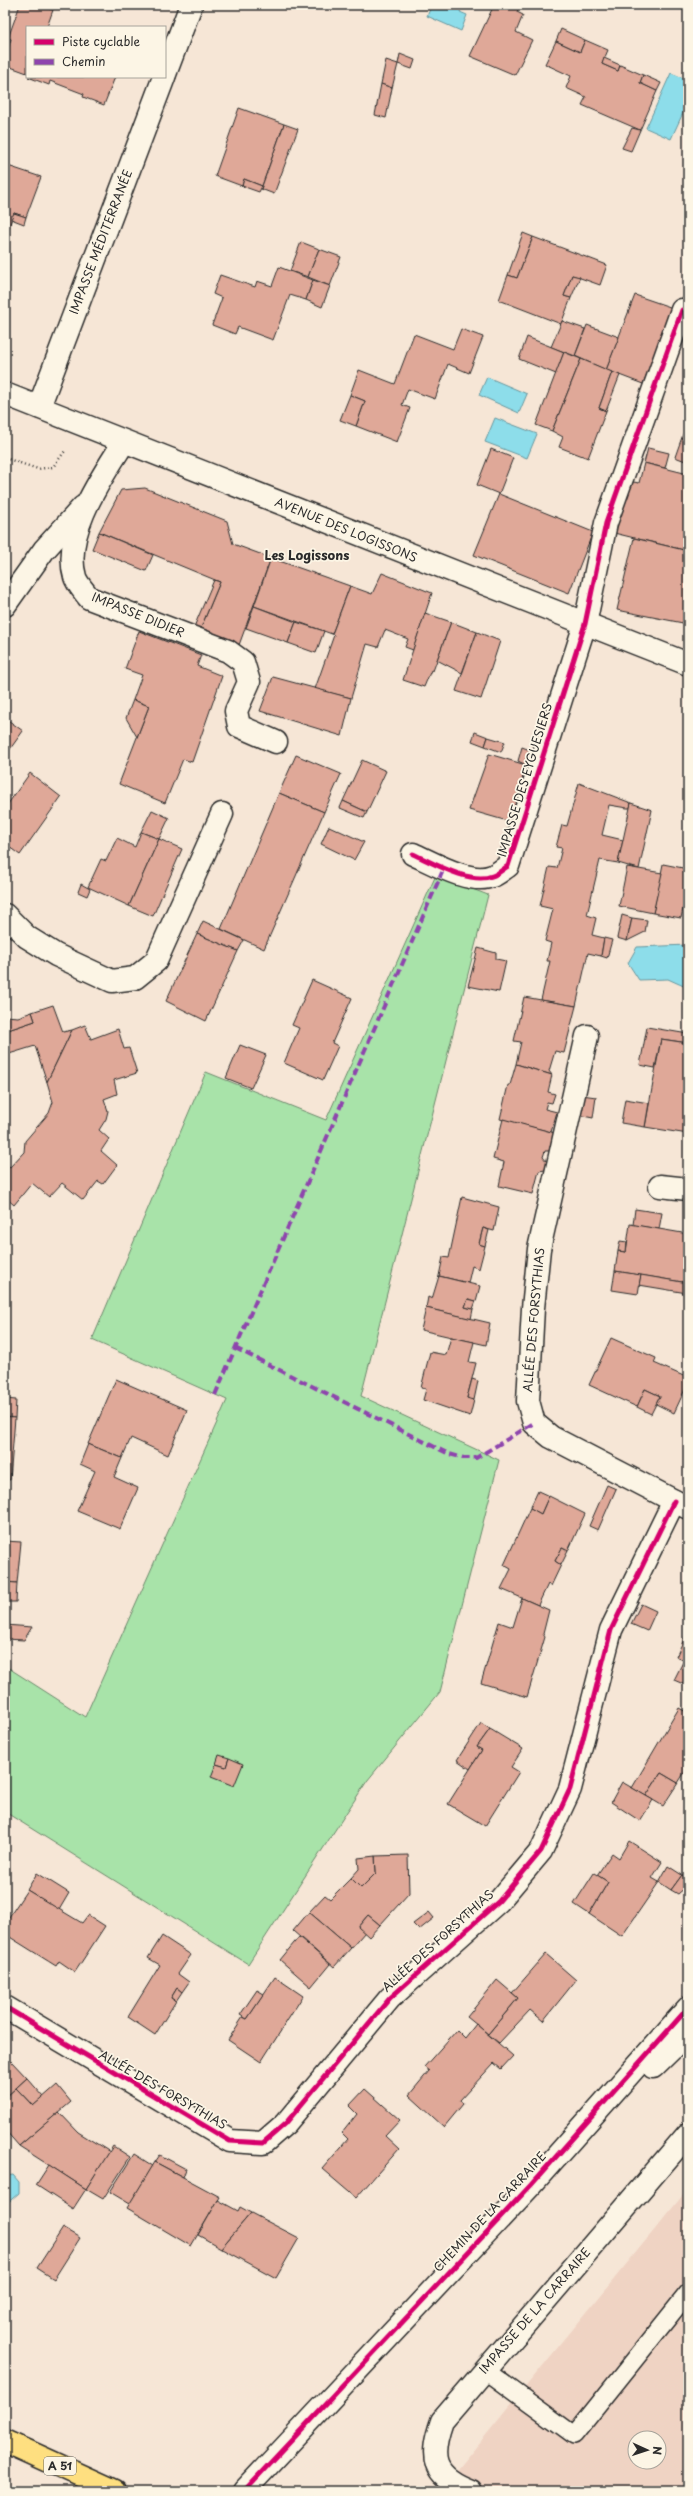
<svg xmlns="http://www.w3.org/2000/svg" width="693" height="2496" font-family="'Playpen Sans',sans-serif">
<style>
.built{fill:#efd3c3;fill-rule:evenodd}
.green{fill:#a8e3a9;stroke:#6a876a}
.water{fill:#8dddea;stroke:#66969e}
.building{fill:#dfa898;stroke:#2b2b2b}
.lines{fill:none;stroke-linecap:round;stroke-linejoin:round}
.service-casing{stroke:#2b2b2b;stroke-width:20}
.minor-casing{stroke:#2b2b2b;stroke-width:25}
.tertiary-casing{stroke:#2b2b2b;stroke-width:25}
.secondary-casing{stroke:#2b2b2b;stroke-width:25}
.motorway-casing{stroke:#2b2b2b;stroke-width:25}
.path{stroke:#2b2b2b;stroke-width:2.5;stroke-dasharray:1 3;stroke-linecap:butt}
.service{stroke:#fcf5e5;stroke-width:17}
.minor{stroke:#fcf5e5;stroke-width:22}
.tertiary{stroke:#fcf5e5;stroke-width:22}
.secondary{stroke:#fcf5e5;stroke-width:22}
.motorway{stroke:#fedf80;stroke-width:22}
.quiet{stroke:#8e44ad;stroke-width:4;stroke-dasharray:8 4;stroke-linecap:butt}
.cycleway-casing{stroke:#fcf5e5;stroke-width:8}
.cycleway{stroke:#d6006c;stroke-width:5}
.labels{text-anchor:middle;stroke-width:3.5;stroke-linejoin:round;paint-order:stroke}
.shield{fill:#fcf5e5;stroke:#6a6863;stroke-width:1}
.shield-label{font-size:11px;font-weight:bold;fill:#2b2b2b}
.street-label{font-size:12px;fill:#2b2b2b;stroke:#fcf5e5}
.neighbourhood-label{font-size:13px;font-weight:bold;fill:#2b2b2b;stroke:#fcf5e5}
</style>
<rect width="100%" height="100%" fill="#f6e6d6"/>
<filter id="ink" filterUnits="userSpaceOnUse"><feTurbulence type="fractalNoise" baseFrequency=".025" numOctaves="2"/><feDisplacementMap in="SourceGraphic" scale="8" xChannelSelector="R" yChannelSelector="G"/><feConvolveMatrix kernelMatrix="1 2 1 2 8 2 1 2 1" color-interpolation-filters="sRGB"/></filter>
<g filter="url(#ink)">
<path class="built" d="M688,2189V2491H440ZM635,2438H659V2462H635Z"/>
<path class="green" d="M436,875L488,895L361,1396L499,1460L440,1692L367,1781L248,1964L5,1812V1670L7,1667L85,1717L227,1400L92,1340L206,1072L326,1120Z"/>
<g class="water">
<path d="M432,5H463L460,12L467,15L461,31L427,16Z"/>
<path d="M671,73L688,80V102L671,139L646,128Z"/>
<path d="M487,377L527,394L519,413L479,395Z"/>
<path d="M495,418L537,434L527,458L485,442Z"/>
<path d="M688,945V988L668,979L639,980L628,963L637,947Z"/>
<path d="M13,2175L19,2182V2193L5,2205V2176Z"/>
</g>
<g class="building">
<path d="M20,5H38L53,10L47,27H27V73L5,65V58L11,39L8,38Z"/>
<path d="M494,5H520L517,12L523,15L516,32L532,40L515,75L470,56Z"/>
<path d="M561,29L585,40L580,52L556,41Z"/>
<path d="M585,40L608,50L602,64L618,71L620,65L643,75L640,83L657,91L640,130L582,105L586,97L566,88L571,76L545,64L556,41L580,52Z"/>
<path d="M400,54L415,60L412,69L398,64Z"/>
<path d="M604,58L620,65L618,71L602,64Z"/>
<path d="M386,60L398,64L392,88L381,84Z"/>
<path d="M643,75L661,83L657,91L640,83Z"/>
<path d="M28,77H115L104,105L83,97L84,94L50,81L49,85Z"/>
<path d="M381,84L392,88L386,118L375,115Z"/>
<path d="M239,108L284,124L262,186L244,179L242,186L215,176Z"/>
<path d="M284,124L298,129L274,194L261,189Z"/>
<path d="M632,128L640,130L631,151L622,148Z"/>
<path d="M5,165L41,177L26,217L14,213L5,237Z"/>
<path d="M244,179L262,186L259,192L242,186Z"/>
<path d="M14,213L26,217L24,224L11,219Z"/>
<path d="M523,233L533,237L517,278L508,275Z"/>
<path d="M533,237L607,265L600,285L572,275L564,296L571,298L561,324L499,300L508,275L517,278Z"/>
<path d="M301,242L319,249L308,277L290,271Z"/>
<path d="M319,249L341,257L330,286L308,277Z"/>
<path d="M279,267L313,280L306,300L290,295L273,340L238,327L235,334L212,325L222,298L213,294L220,275L255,287L257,281L272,286Z"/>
<path d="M572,275L580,277L571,298L564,296Z"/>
<path d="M313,280L330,286L322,307L306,300Z"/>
<path d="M635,295L673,308L643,384L606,370Z"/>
<path d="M562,321L585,329L575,356L551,347Z"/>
<path d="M587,325L619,337L606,370L575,356Z"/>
<path d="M461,329L483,337L469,373L448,364L435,399L408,389L402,405L410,408L397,442L356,426L365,401L350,395L359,370L395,384L414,334L453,349Z"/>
<path d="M527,337L564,352L556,374L519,359Z"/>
<path d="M564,352L581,359L552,431L536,425Z"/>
<path d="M581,359L612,372L599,408L606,411L588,458L559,447L563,437L552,431Z"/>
<path d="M612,372L620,375L606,411L599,408Z"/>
<path d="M350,395L365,401L356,426L340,420Z"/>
<path d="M688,420V462L675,457Z"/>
<path d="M648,448L669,453L665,468L644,463Z"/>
<path d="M491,449L513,458L499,494L477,485Z"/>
<path d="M644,463L688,474V551L614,533L628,481L639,483Z"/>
<path d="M145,488L227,521L233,544L271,558L239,645L200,630L220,582L99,532L121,490Z"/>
<path d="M499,494L593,532L569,593L474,555Z"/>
<path d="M99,532L153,555L146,571L92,549Z"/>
<path d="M634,538L688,551V624L617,610Z"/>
<path d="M271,558L350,586L332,634L254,606Z"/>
<path d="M382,573L432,593L413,650L405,647L408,639L385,630L378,647L367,644L351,698L315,689L334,635L332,634L350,586L372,594Z"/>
<path d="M214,580L220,582L200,630L194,627Z"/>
<path d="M254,606L296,622L288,643L246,628Z"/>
<path d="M425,613L451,622L433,671L431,670L424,687L403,680Z"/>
<path d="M296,622L324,631L316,653L288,643Z"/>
<path d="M451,622L477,632L462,673L437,660Z"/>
<path d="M139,631L201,655L197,666L222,676L192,762L183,759L165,803L119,784L149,706L133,700L142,675L125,669Z"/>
<path d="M477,632L500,641L481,699L456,691Z"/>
<path d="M273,677L351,698L342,736L260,711Z"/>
<path d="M133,700L149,706L137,737L126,718Z"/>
<path d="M5,718L23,731L5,756Z"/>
<path d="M475,732L488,737L485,746L472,741Z"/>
<path d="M488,737L505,742L501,752L485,746Z"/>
<path d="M522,747L530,750L526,765L518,761Z"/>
<path d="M489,754L526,765L511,822L469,810Z"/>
<path d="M296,755L341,774L324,812L279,793Z"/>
<path d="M362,760L386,771L367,812L343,801Z"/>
<path d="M30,773L61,797L20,855L5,844V808Z"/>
<path d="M579,783L631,803L630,808H627L609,805L602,835L623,840L618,863L600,860L587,915L596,918L592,935L604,938L601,956L588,953L576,1006L541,1000L550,961H547L551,943L545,941L553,909L540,906L549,867L557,868L562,848L556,847L562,825L567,826Z"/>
<path d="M279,793L324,812L264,949L221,929Z"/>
<path d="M343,801L367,812L364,818L340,808Z"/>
<path d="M631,803L652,810L639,869L618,863Z"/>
<path d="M152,810L169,818L159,839L141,832Z"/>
<path d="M329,826L364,842L354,860L321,844Z"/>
<path d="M141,832L159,839L129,906L88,887L101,859L106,861L117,838L135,847Z"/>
<path d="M159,839L182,849L153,916L129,906Z"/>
<path d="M663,864L688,869V886L681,918L653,913Z"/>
<path d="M627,867L662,873L653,913L619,906Z"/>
<path d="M81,884L90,889L87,896L78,892Z"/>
<path d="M622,915L632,918L627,941L617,938Z"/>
<path d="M632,918L647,920L645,932L627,941Z"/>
<path d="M203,921L244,940L238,951L197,934Z"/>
<path d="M197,934L238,951L206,1021L166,1001Z"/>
<path d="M604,938L612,940L607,958L601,956Z"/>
<path d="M478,948L496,953V959L506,961L499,992L468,986Z"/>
<path d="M312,980L352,998L332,1043L338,1046L323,1080L284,1063L299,1028L292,1025Z"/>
<path d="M524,997L576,1006L564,1053L555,1051L549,1071L552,1075L516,1064L521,1042L514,1041Z"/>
<path d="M53,1005L63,1032L72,1030L47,1082L35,1046L9,1054L5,1043V1031L35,1021L32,1012Z"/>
<path d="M32,1012L35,1021L5,1031V1016L18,1017Z"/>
<path d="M85,1025L91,1039L118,1029L124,1049L129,1048L137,1073L114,1080L117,1094L104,1099L108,1111L106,1119L99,1130L109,1139L101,1151L117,1165L103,1184L98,1181L83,1200L62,1183L49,1197L32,1183L14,1205L5,1197V1173L8,1166L10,1167L24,1152L25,1141L49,1113L53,1102L47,1082L72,1030Z"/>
<path d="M647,1027L688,1034V1043L661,1039L655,1068L640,1065Z"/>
<path d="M661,1039L688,1043V1041V1134L645,1127Z"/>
<path d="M240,1045L266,1055L251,1088L226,1078Z"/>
<path d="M516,1064L552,1075L548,1092L555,1094L552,1103L547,1102L545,1109L557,1112L551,1132L500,1119L508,1085H510Z"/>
<path d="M582,1095L596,1097L593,1118L578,1115Z"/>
<path d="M625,1099L649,1103L645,1127L621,1123Z"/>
<path d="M503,1119L555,1133L550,1151H545L543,1157L547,1162L545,1170L539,1171L533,1194L499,1186L504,1162L493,1159Z"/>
<path d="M5,1163L8,1166L5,1173Z"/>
<path d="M462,1197L499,1207L494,1231L483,1228L479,1244L485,1246L479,1269L472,1266L468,1283L439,1276L443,1257L449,1258Z"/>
<path d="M635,1209L662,1213L659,1229L633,1225Z"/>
<path d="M630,1224L688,1234V1283L615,1271L618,1251L626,1252Z"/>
<path d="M483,1228L489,1230L485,1246L479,1244Z"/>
<path d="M620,1241L627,1242L626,1252L618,1251Z"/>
<path d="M615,1271L641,1275L638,1294L612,1290Z"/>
<path d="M641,1275L688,1283L687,1293L639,1285Z"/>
<path d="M439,1276L480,1286L476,1301L468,1299L465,1307L473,1309L471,1319L426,1308L428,1297L432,1299Z"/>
<path d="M468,1299L476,1301L473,1309L465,1307Z"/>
<path d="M426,1308L490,1323L486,1345L421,1330Z"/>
<path d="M451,1337L474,1342L469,1362L476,1363L467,1398L474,1400L470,1416L423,1400L426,1389L421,1388L430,1352L446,1355Z"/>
<path d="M611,1338L656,1358L654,1363L688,1378V1383L674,1413L656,1404L660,1396L645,1389L637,1407L589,1385Z"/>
<path d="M116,1379L187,1410L168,1455L131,1438L122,1458L88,1444Z"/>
<path d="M472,1379L478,1381L474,1400L467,1398Z"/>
<path d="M645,1389L660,1396L651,1414L637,1407Z"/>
<path d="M5,1399L16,1400L15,1418L5,1417Z"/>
<path d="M5,1417L15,1418L10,1480L5,1479Z"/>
<path d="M88,1444L122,1458L114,1477L138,1488L120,1529L77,1511L95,1471L80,1464Z"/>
<path d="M607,1485L616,1489L598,1530L589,1526Z"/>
<path d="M538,1491L549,1496L541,1514L530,1508Z"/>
<path d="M549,1496L585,1514L568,1551L562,1548L555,1561L561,1565L551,1586L548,1584L538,1605L501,1589L511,1569L504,1565L530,1508L541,1514Z"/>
<path d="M5,1541L21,1542L17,1583L5,1582Z"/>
<path d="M562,1548L568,1551L561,1565L555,1561Z"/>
<path d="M5,1582L17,1583L16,1602H5Z"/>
<path d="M522,1598L549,1610L543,1634L545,1637L527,1697L481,1683L499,1622L513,1627Z"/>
<path d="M641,1604L656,1611L647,1631L631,1624Z"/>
<path d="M5,1625L32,1627L24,1640L5,1639Z"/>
<path d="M688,1630V1662L676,1657Z"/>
<path d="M684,1660L688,1662V1686L674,1680Z"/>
<path d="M679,1708L688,1713V1767L678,1783L661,1773L646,1796L632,1788Z"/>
<path d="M481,1723L490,1729L477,1747L482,1750L470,1769L457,1760Z"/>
<path d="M490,1729L523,1749L511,1767L519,1772L485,1826L448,1804L482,1750L477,1747Z"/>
<path d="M219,1755L229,1758L226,1767L216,1764Z"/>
<path d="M229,1758L243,1764L234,1786L211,1777L216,1764L226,1767Z"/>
<path d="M661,1773L678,1783L663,1806L646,1796Z"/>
<path d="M622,1782L653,1800L640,1821L611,1802Z"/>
<path d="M629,1841L662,1862L652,1878L659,1882L622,1936L589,1914L608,1882L597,1875L612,1853L619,1858Z"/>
<path d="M408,1855L409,1893L380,1925L368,1915L358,1927L365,1932L351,1948L309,1912L325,1895L330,1899L351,1878L361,1888L376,1873L375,1856Z"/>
<path d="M375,1856L376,1873L361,1888L351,1878L359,1869L358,1858Z"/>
<path d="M668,1866L682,1875L671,1890L659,1882Z"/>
<path d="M37,1873L69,1893L59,1910L27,1890Z"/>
<path d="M594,1873L608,1882L589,1914L574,1904Z"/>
<path d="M682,1875L688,1879V1885L678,1894L671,1890Z"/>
<path d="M27,1890L82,1923L88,1915L105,1926L75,1972L59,1961L56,1966L5,1934V1923Z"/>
<path d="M309,1912L351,1948L334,1967L293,1931Z"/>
<path d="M429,1912L434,1918L419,1930L413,1924Z"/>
<path d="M368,1915L380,1925L369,1937L358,1927Z"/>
<path d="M162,1936L191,1955L178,1974L189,1982L182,1992L177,1988L171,1998L176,2001L155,2035L128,2017L160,1965L148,1958Z"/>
<path d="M299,1937L330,1964L311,1987L280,1960Z"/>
<path d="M546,1954L576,1980L543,2021L530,2010L499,2043L488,2034L518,1998L512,1993Z"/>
<path d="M275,1977L303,1996L261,2062L228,2040L243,2017L247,2019Z"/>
<path d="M497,1980L518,1998L488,2034L467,2017Z"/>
<path d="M177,1988L182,1992L176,2001L171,1998Z"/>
<path d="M257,1990L264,1994L247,2019L240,2015Z"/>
<path d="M476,2024L513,2056L501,2069L494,2063L460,2100L463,2104L444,2127L409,2095L429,2071L424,2067L457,2030L465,2038Z"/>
<path d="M11,2061L27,2078L5,2098V2066Z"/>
<path d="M27,2078L44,2097L33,2106L16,2088Z"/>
<path d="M57,2085L71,2102L19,2146L5,2130V2098L16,2088L33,2106Z"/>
<path d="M365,2089L400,2120L385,2136L399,2149L356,2198L322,2169L348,2139L342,2133L357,2114L349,2106Z"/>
<path d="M59,2112L78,2132L110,2152L86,2189L19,2146Z"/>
<path d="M113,2146L130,2157L103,2199L86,2189Z"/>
<path d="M134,2154L153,2166L130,2204L110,2192Z"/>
<path d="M160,2155L186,2169L183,2177L155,2162Z"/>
<path d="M155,2162L220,2197L191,2246L127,2208Z"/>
<path d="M49,2165L86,2189L73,2209L36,2185Z"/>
<path d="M218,2200L238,2211L240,2207L251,2213L221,2248L198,2235Z"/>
<path d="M251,2213L299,2238L276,2278L221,2248Z"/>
<path d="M63,2228L80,2238L54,2279L37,2268Z"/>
</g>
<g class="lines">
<defs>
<path id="service" d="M485,2370L574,2435L688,2293"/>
<g id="minor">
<path d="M165,74L191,5"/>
<path d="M39,407L164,77"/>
<path d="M124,442C102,477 62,533 75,577C77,584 85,592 89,598L228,651L243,662L249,682L236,711L239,726L276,742"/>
<path d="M5,605L44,550L83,507"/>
<path d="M413,854C433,863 471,885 492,876C498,874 503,869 508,866L585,624L606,523L682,310"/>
<path d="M5,915L27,937L56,955L112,981L135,978L156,961L222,814"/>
<path d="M587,1036L539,1249L533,1308L528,1401L534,1423L551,1437L688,1508"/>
<path d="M660,1186L688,1189"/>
<path d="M5,2007L230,2141L263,2143L286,2123L390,1998L499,1901L541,1851L570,1789L611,1630L674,1501"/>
<path d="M471,2491C432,2476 429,2458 442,2421L688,2134"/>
</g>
<g id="tertiary">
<path d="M653,2067L688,2033"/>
<path d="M244,2491L531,2185L688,2008"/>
</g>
<path id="secondary" d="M5,394L688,664"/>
<path id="motorway" d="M5,2441L115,2491"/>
</defs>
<use href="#service" class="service-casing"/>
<use href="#minor" class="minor-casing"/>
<use href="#tertiary" class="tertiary-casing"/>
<use href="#secondary" class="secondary-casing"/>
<use href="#motorway" class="motorway-casing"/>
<path class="path" d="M5,458L38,469L53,467L65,451"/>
<use href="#service" class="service"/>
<use href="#minor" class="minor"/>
<use href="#tertiary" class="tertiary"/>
<use href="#secondary" class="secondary"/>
<use href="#motorway" class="motorway"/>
<g class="quiet">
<path d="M235,1348L449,1454L464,1458H476L534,1423"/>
<path d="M215,1395L444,868"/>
</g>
<defs>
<g id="cycleway">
<path d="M413,854C433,863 471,885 492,876C498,874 503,869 508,866L585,624L606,523L682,310"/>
<path d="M5,2007L230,2141L263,2143L286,2123L390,1998L499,1901L541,1851L570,1789L611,1630L674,1501"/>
<path d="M244,2491L531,2185L688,2008"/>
</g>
</defs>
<use href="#cycleway" class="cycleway-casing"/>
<use href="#cycleway" class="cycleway"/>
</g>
</g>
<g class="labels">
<rect class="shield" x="44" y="2457" width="32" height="18" rx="3"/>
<g class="shield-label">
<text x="60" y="2470">A 51</text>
</g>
<g class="street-label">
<text transform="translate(101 242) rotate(-69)" y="4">IMPASSE MÉDITERRANÉE</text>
<text transform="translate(346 530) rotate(22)" y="4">AVENUE DES LOGISSONS</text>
<text transform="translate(138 615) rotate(22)" y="4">IMPASSE DIDIER</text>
<text transform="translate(525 780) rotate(-73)" y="4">IMPASSE DES EYGUESIERS</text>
<text transform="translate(534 1320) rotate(-85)" y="4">ALLÉE DES FORSYTHIAS</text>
<text transform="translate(438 1941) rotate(-42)" y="4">ALLÉE DES FORSYTHIAS</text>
<text transform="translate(163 2090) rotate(30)" y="4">ALLÉE DES FORSYTHIAS</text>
<text transform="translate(490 2212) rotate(-47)" y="4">CHEMIN DE LA CARRAIRE</text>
<text transform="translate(535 2311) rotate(-49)" y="4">IMPASSE DE LA CARRAIRE</text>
</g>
<g class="neighbourhood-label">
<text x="307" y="560">Les Logissons</text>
</g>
</g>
<rect width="693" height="2496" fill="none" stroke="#fcf5e5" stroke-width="20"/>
<rect x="10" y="10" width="673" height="2476" fill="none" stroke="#2b2b2b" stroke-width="1.5" filter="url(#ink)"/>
<rect x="26" y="26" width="140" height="52" fill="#fcf5e5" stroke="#a8a49b"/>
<rect x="34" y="39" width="20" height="6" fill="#d6006c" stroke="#a8a49b"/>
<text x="62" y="46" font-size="12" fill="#2b2b2b">Piste cyclable</text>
<rect x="34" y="59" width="20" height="6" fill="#8e44ad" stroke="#a8a49b"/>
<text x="62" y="66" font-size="12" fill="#2b2b2b">Chemin</text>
<g transform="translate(647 2450) rotate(93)"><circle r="19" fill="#fcf5e5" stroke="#a8a49b"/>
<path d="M0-3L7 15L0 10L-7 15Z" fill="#2b2b2b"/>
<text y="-6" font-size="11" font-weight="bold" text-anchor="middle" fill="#2b2b2b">N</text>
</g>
</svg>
